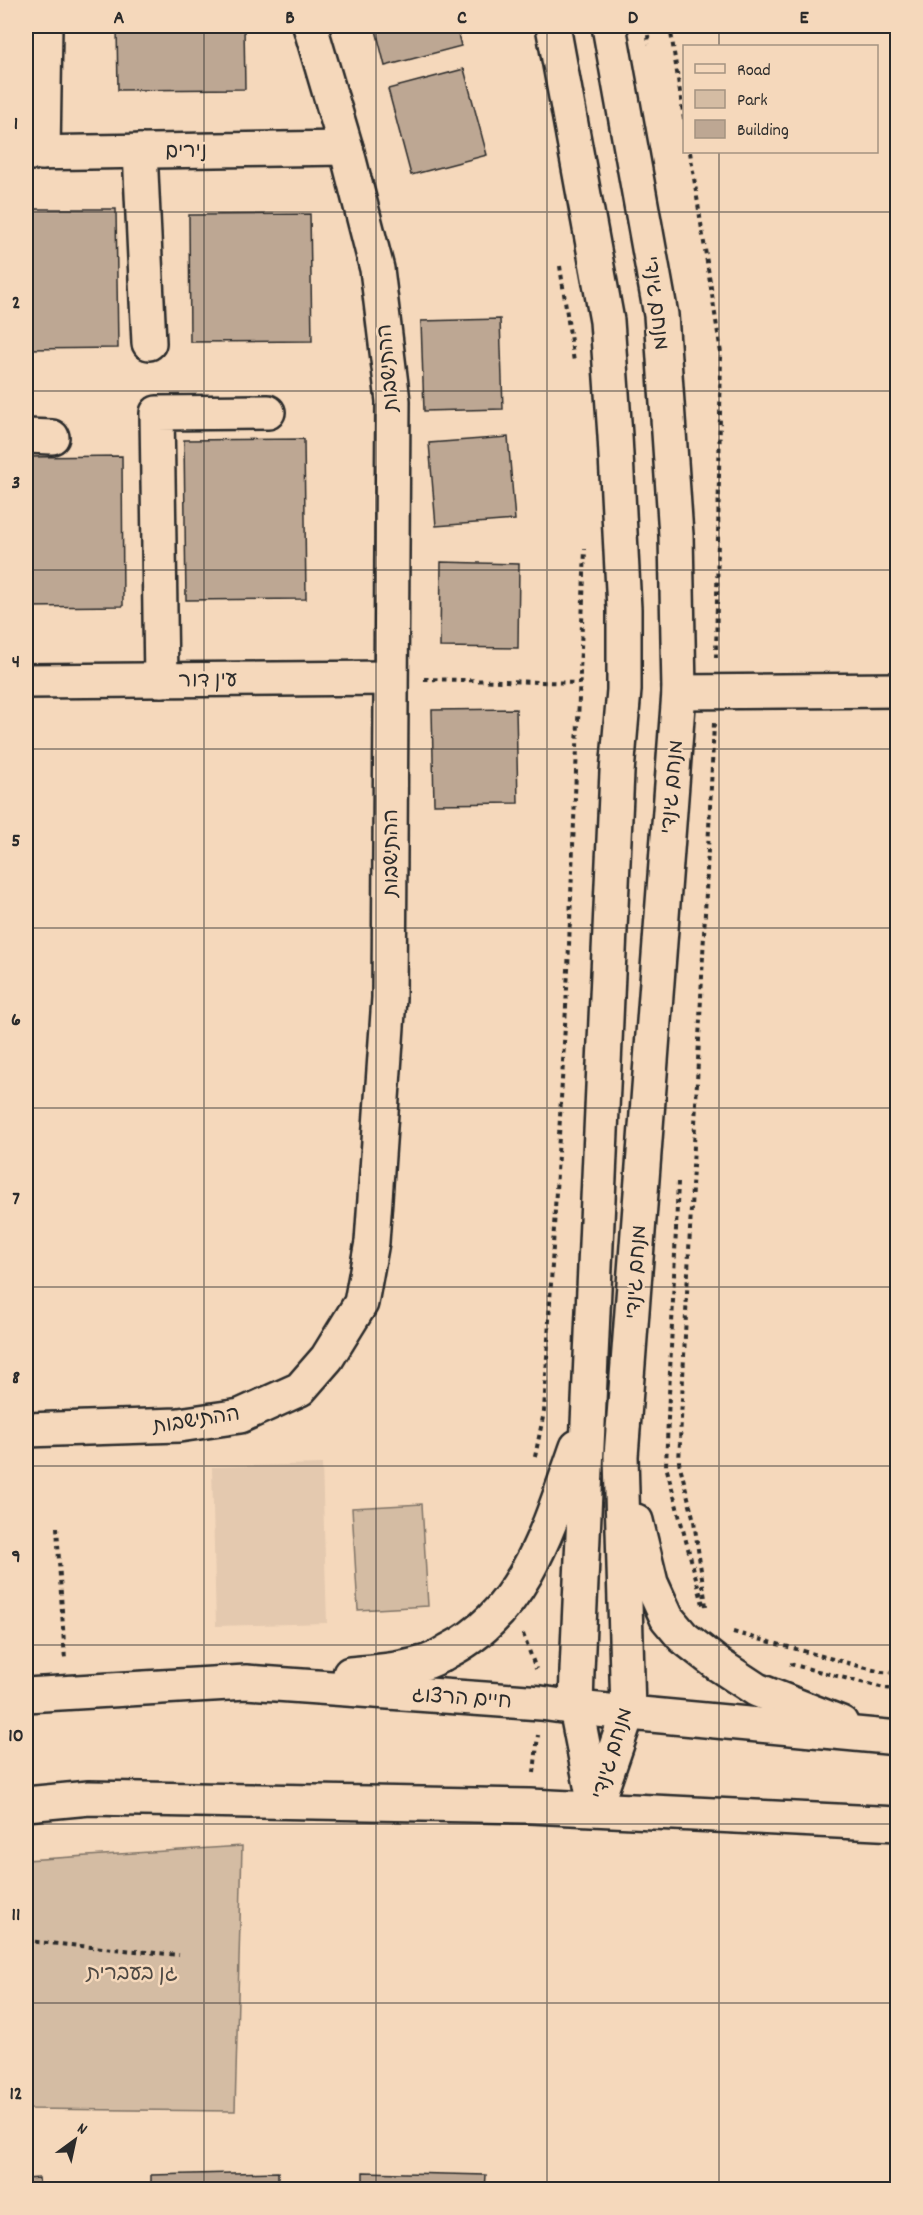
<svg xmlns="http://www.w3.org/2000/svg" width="923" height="2215" font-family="Dekko,'Playpen Sans Hebrew',sans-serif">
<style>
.built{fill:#e4c9af}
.green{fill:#d4bca3;stroke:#807467;stroke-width:1.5}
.building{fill:#bda793;stroke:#2b2b2b;stroke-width:1.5}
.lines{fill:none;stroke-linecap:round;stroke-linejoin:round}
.minor-casing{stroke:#2b2b2b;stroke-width:38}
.major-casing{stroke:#2b2b2b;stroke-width:38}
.path{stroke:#2b2b2b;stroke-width:4;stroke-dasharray:4.5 4.5;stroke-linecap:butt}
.minor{stroke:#f5d8bb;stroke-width:33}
.major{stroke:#f5d8bb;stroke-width:33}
.grid{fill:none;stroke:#2b2b2b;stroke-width:1.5;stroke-opacity:0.55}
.labels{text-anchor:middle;stroke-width:5;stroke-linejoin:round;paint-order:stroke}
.street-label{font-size:21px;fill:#2b2b2b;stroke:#f5d8bb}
.park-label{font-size:21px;fill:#4d4843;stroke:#f5d8bb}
.neatline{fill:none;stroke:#2b2b2b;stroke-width:2}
.grid-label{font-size:20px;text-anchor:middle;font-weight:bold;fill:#2b2b2b}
</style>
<rect width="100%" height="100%" fill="#f5d8bb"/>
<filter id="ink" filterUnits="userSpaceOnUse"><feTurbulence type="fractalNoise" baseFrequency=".0167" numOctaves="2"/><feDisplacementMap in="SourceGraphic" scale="12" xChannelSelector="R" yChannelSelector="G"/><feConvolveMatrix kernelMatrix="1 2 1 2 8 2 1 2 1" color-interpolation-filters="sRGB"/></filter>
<g filter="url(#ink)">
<path class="built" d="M322,1464L327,1623L216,1626L212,1467Z"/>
<g class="green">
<path d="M422,1504L428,1606L358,1610L352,1508Z"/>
<path d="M242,1846L235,2111L26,2109V1860Z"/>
</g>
<g class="building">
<path d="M117,26H244L245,89L118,90Z"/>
<path d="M375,26H456L461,46L385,66Z"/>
<path d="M464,69L487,155L411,175L388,89Z"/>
<path d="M26,209H116L118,348L26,349Z"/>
<path d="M310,214L312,341L190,342L189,215Z"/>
<path d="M500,319L503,409L424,411L421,321Z"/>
<path d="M508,437L515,520L436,526L429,443Z"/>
<path d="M304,439L306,599L186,600L184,440Z"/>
<path d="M122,456L123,606L26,607V457Z"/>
<path d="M441,562L519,564L518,648L440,647Z"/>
<path d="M516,709L518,803L434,804L432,710Z"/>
<path d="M278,2172V2190H151V2175Z"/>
<path d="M363,2172L486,2175L485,2190H363Z"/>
<path d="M39,2178L40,2190H26V2179Z"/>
</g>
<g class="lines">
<defs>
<g id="minor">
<path d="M140,151L149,343"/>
<path d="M26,153L346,148"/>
<path d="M43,153L45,26"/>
<path d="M26,436L52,437"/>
<path d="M161,680L157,413L268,412"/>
<path d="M26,681L390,678"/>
<path d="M679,692L898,690"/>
<path d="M26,1430L179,1425L240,1416L300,1389L327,1358L361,1303L372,1242L389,998L393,401L377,269L346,148L310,26"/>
</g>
<g id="major">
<path d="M553,26L607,321L615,436L624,609V690L617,772L577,1671L576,1708L595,1806"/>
<path d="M636,1521L651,1583L667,1618L683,1637L719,1665L757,1690L841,1723"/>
<path d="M350,1674C375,1672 399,1670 423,1663C432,1661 440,1656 448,1651C526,1612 550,1523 577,1447"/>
<path d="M26,1695L246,1682L541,1703L576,1708L898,1738"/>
<path d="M26,1804L89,1798L530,1806L898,1824"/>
<path d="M595,1808L628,1712L621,1456L679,692L676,535L661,315L609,26"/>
</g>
</defs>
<use href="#minor" class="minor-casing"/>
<use href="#major" class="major-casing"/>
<g class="path">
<path d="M647,26L649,44"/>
<path d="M670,26L684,119"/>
<path d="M690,152L721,353L716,659"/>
<path d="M560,266L574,362"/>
<path d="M424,679L579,683"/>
<path d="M678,1182L666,1466L704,1608"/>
<path d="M535,1457L544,1412L568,970L585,549"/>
<path d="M57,1527L65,1661"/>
<path d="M706,1606L694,1521L679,1462L714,723"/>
<path d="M733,1632L881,1672L898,1673"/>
<path d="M523,1634L536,1669"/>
<path d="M790,1664L884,1688L898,1689"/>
<path d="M534,1773L538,1735"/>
<path d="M26,1941L179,1955"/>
</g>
<use href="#minor" class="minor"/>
<use href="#major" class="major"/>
</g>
</g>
<path class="grid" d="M204,26V2190M376,26V2190M547,26V2190M719,26V46M719,152V2190M26,212H898M26,391H898M26,570H898M26,749H898M26,928H898M26,1108H898M26,1287H898M26,1466H898M26,1645H898M26,1824H898M26,2003H898"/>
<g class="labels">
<g class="street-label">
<text transform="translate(186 150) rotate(-1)" y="7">נירים</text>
<text transform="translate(657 303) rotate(83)" y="7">מנחם גינדי</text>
<text transform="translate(387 368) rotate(-95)" y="7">ההתישבות</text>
<text transform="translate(208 679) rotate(-1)" y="7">עין דור</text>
<text transform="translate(671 787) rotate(-85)" y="7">מנחם גינדי</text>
<text transform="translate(390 853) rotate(-90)" y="7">ההתישבות</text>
<text transform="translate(635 1272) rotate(-86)" y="7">מנחם גינדי</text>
<text transform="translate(196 1419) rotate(-9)" y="7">ההתישבות</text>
<text transform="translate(462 1697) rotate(4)" y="7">חיים הרצוג</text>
<text transform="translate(611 1753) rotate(-73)" y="7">מנחם גינדי</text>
</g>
<g class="park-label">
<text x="132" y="1979">גן בעברית</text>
</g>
</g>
<rect width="923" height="2215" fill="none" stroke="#f5d8bb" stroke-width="66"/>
<rect x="683" y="45" width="195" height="108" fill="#f5d8bb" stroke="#a49381" stroke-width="1.5"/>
<rect x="695" y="64" width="30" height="9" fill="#f5d8bb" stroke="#a49381" stroke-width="1.5"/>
<text x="737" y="75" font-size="18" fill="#2b2b2b">Road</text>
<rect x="695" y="90" width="30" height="18" fill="#d4bca3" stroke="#a49381" stroke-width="1.5"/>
<text x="737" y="105" font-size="18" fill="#2b2b2b">Park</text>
<rect x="695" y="120" width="30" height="18" fill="#bda793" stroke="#a49381" stroke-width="1.5"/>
<text x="737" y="135" font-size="18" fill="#2b2b2b">Building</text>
<g transform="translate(75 2140) rotate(33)" stroke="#f5d8bb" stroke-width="4.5" paint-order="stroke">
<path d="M0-4.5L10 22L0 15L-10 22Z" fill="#2b2b2b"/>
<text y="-9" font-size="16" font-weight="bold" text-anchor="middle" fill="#2b2b2b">N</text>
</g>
<rect x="33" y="33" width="857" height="2149" class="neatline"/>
<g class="grid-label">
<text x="119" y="23">A</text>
<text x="290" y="23">B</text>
<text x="462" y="23">C</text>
<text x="633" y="23">D</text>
<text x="804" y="23">E</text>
<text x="16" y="129">1</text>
<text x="16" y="308">2</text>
<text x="16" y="488">3</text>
<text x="16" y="667">4</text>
<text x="16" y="846">5</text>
<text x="16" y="1025">6</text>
<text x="16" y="1204">7</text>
<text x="16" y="1383">8</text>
<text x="16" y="1562">9</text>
<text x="16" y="1741">10</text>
<text x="16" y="1920">11</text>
<text x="16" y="2099">12</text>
</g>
</svg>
